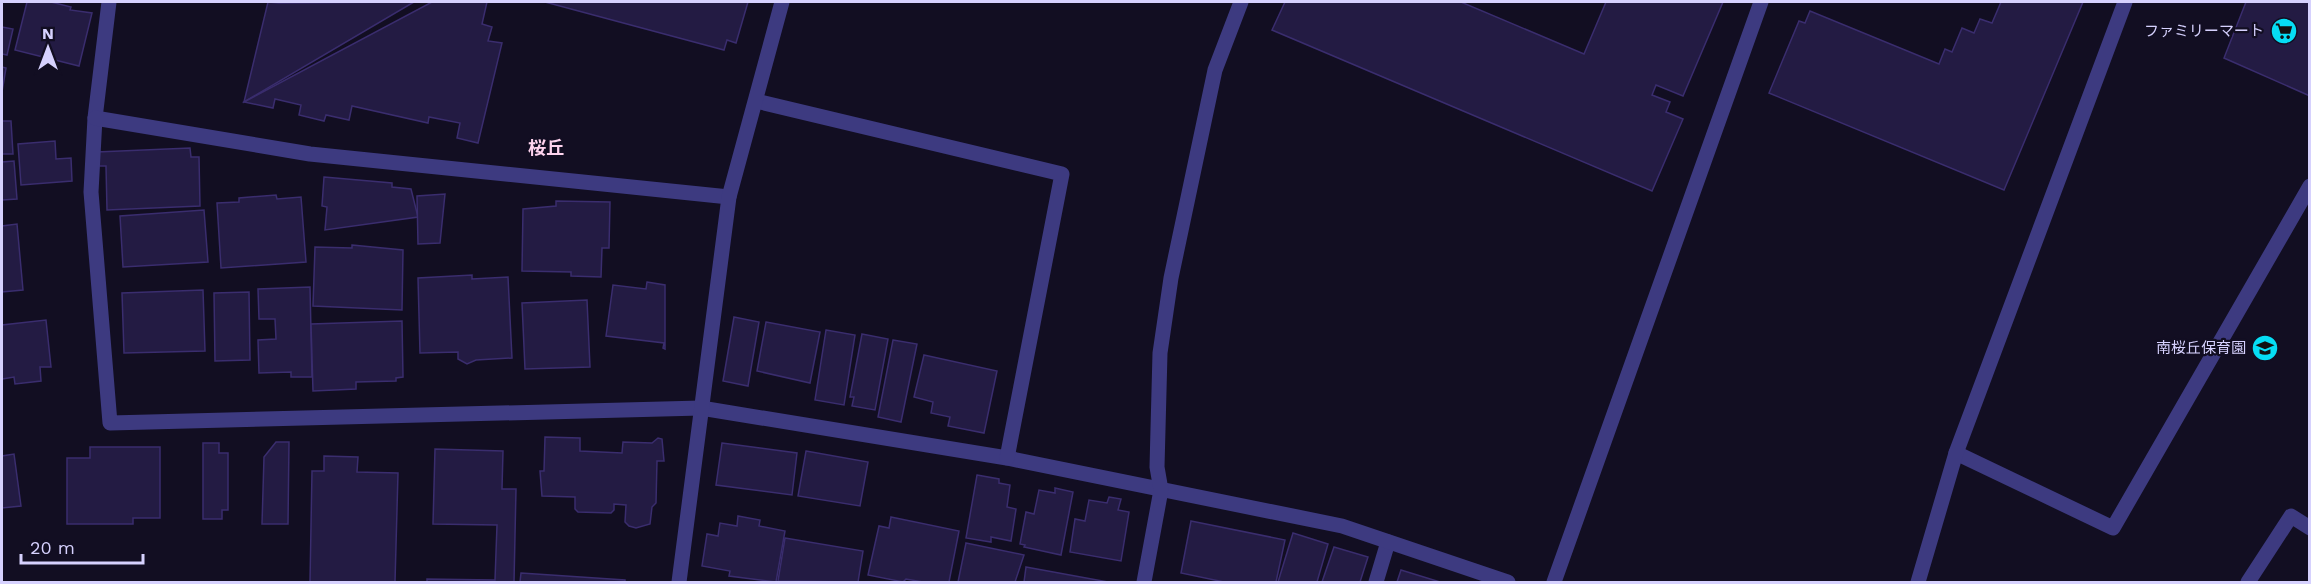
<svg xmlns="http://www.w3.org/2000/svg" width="2311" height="584" font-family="'Work Sans','Noto Sans JP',sans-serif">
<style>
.building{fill:#231b43;stroke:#3a2d6e;stroke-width:1.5}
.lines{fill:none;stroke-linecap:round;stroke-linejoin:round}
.service{stroke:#3d3a80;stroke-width:15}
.minor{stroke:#3d3a80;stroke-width:15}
.tertiary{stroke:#3d3a80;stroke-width:15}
.labels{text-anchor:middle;stroke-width:4.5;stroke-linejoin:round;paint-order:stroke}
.poi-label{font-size:15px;fill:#d6d1fe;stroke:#120e22;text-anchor:end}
.quarter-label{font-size:18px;font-weight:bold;fill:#fed3ee;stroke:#120e22}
</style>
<rect width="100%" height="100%" fill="#120e22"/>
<g class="building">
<path d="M27,2H51L71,7L70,10L92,13L79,66L15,50Z"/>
<path d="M268,2L279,3L414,2L244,102Z"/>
<path d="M432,2H487L482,24L492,27L488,41L502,43L478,143L457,138L460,123L429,117L428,123L352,106L349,120L326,115L324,121L299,115L301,105L275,99L273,108L244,102Z"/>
<path d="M545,2H748L736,43L727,40L724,50Z"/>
<path d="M1285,2H1461L1584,54L1606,2H1723L1683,96L1656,85L1652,95L1670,102L1666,112L1683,119L1652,191L1272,30Z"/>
<path d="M2001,2H2083L2004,190L1769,93L1799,21L1805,23L1810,11L1939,64L1945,49L1952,52L1962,28L1974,33L1980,19L1992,23Z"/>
<path d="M2246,2H2310V96L2224,58Z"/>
<path d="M2,27L13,29L7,55L2,54Z"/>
<path d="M2,67L6,68L2,92Z"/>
<path d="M2,121H11L13,154H2Z"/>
<path d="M55,141L56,159L71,158L72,181L21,185L18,144Z"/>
<path d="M190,148L191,157H199L200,206L107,210L106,166H97V152Z"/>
<path d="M14,161L17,199L2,200V162Z"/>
<path d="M324,177L392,183V187L411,189L418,217L325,230L327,207L322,206Z"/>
<path d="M445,194L440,243L418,244L417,196Z"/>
<path d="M276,195L277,199L301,197L306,262L221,268L217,203L239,202V198Z"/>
<path d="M556,201L610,202L609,248H602L601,277L571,276V272L522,271L523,209L556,206Z"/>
<path d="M204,210L208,262L123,267L120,216Z"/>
<path d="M17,224L23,290L2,292V226Z"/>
<path d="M352,245L403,250L402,310L313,306L315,247L352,248Z"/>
<path d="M472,275V279L508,277L512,358L476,360L467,364L458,359V352L420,353L418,278Z"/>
<path d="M647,282L665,285V349L663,348L664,343L606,336L613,285L646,289Z"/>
<path d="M310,287L312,377H291V372L259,373L258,340L276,339L275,319H259L258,289Z"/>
<path d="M203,290L205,351L124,353L122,293Z"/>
<path d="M249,292L250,360L215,361L214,293Z"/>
<path d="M587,300L590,367L525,369L522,303Z"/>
<path d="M734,317L759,322L748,386L723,381Z"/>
<path d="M46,320L51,367H40L41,381L15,384L14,377L2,379V325Z"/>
<path d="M402,321L403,377L396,378V381L356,382V389L313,391L311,324Z"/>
<path d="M766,322L820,332L810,383L757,371Z"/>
<path d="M826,330L855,335L844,405L815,400Z"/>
<path d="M862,334L888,339L875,410L852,406L854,397H850Z"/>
<path d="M893,340L917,344L901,422L878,417Z"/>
<path d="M924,355L997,371L984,433L948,426L950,417L931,413L933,402L914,397Z"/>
<path d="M545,437L580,438V451L622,453L623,442L652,443L658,438L662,439L664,461H657L656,503L652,507L650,524L636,528L629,526L625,522L626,505L614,504V510L611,513L578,512L575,509V497L542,496L540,471H544Z"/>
<path d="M276,442H289L288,524H262L264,457Z"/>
<path d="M203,443H219V453H228V510H222V519H203Z"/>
<path d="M722,443L797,453L792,495L716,485Z"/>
<path d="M90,447H160V518H133V524H67V458H90Z"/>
<path d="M435,449L503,451L502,489H516L514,582H427V579L495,580L497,525L433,524Z"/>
<path d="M806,451L868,462L860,506L798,496Z"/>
<path d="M14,454L21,506L2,508V456Z"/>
<path d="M324,456L358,457L357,472L398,473L395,582H310L312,471H324Z"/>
<path d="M977,475L999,479V483L1010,485L1007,507L1016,509L1011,541L991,537V542L966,538Z"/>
<path d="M1055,488L1073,492L1061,555L1024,547L1025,545L1020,544L1026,512L1034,514L1039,490L1055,493Z"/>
<path d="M1109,497L1121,499L1118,510L1129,512L1121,561L1070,552L1075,519L1085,521L1089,500L1107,503Z"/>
<path d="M738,516L760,520L759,526L785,531L776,582L729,576L730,571L702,566L707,534L718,536L720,523L737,526Z"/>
<path d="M891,517L959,531L949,582H923L906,579L903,582L868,575L879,526L889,528Z"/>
<path d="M1191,521L1285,540L1276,582H1224L1181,573Z"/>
<path d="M1293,533L1328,544L1317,582H1278Z"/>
<path d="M785,538L863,551L858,582L778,581Z"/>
<path d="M966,543L1024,555L1015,582H958Z"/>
<path d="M1334,547L1368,557L1360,582H1322Z"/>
<path d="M1026,567L1108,582H1024Z"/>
<path d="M1401,570L1440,582H1397Z"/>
<path d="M521,573L625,580V582H520Z"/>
</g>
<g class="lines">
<g class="service">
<path d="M1376,582L1388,542"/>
<path d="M2248,582L2291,516L2310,528"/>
</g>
<g class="minor">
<path d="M109,2L95,118L91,192L110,423L701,408L1007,458L1342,526L1508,582"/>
<path d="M756,101L1062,174L1007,458"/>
<path d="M95,118L310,154L729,197"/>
<path d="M1956,453L2113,528L2310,186"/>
<path d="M679,582L729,197L782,2"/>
<path d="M1554,582L1761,2"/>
<path d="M1918,582L1956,453L2125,2"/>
</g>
<path class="tertiary" d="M1144,582L1161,490L1157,467L1160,353L1171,278L1215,70L1241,2"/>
</g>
<defs>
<symbol id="supermarket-disc" viewBox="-11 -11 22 22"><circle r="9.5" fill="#06ddf4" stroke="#120e22"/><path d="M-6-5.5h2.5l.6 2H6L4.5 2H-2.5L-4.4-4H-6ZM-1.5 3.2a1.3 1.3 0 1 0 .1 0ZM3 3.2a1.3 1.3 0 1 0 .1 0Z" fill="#111"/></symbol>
<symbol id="school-disc" viewBox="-11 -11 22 22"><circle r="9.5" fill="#06ddf4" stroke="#120e22"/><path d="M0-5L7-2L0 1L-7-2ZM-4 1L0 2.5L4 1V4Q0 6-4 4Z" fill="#111"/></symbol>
</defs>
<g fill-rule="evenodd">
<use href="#supermarket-disc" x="2269" y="16" width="30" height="30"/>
<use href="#school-disc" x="2250" y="333" width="30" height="30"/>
</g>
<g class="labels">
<g class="poi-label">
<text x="2264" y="36">ファミリーマート</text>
<text x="2246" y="353">南桜丘保育園</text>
</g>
<g class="quarter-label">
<text x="546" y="154">桜丘</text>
</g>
</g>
<rect width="2311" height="584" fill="none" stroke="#d6d1fe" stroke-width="6"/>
<g transform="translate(48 48)" stroke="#120e22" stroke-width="4.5" paint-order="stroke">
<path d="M0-4.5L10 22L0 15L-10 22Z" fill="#d6d1fe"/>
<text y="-9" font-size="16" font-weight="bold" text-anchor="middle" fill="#d6d1fe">N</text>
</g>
<path d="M21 554v9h122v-9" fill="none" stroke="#d6d1fe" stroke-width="3"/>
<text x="30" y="554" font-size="18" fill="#d6d1fe" stroke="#120e22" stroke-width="4.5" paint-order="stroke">20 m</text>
</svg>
